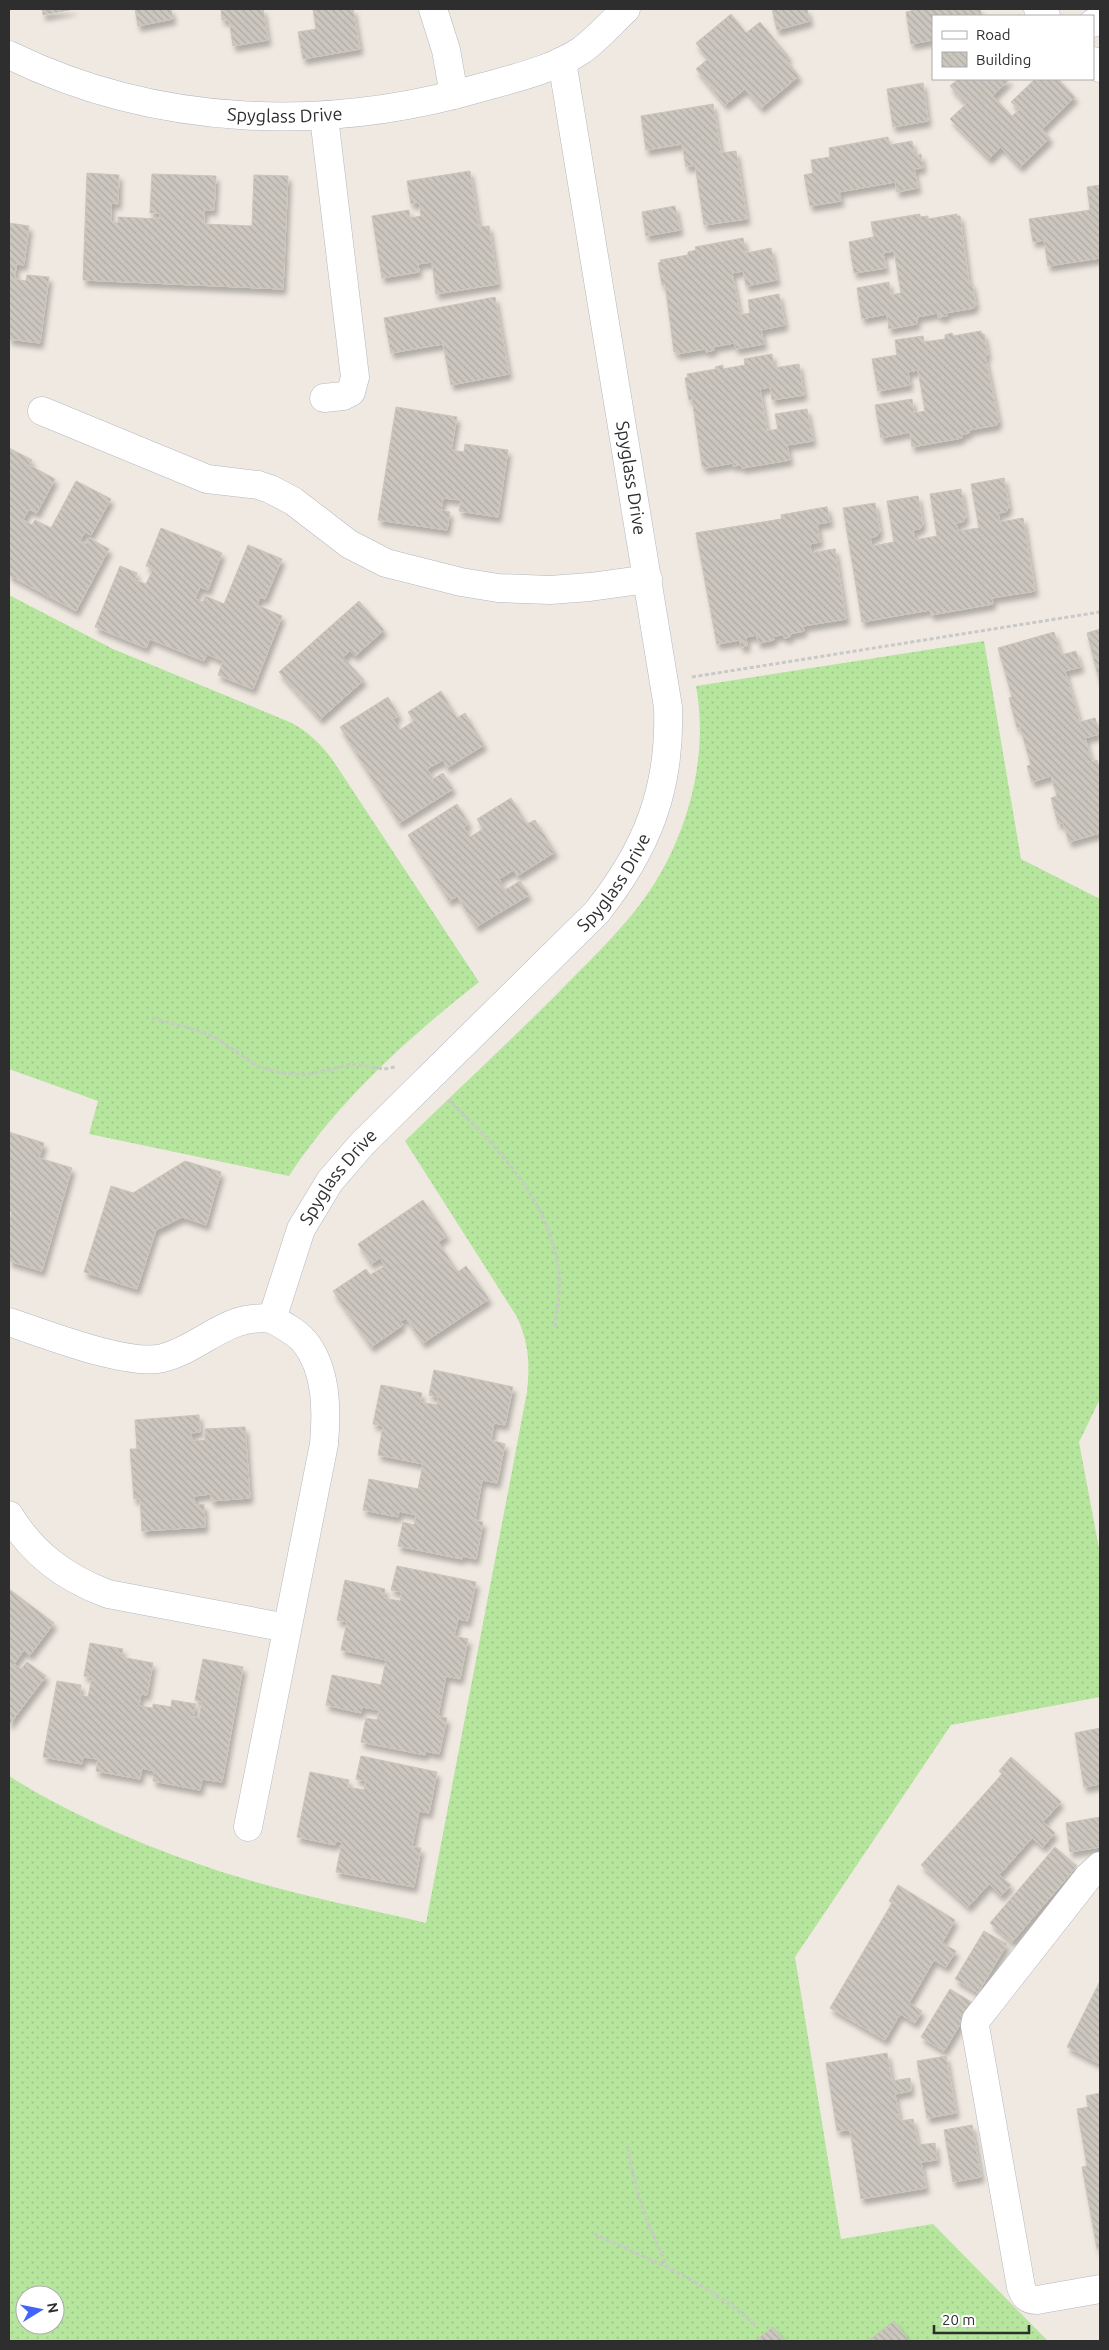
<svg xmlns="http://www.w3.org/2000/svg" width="1109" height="2350" font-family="Ubuntu,sans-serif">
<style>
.grass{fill:url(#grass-dots);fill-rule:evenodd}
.building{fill:url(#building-back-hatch);stroke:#cbc5ba;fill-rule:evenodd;filter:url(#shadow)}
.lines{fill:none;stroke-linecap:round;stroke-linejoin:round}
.minor-casing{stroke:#b4b7c1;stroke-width:29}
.path{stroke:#c9c9c9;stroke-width:3;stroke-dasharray:4 2.5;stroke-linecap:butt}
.minor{stroke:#fff;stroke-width:28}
.labels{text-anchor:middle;stroke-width:4;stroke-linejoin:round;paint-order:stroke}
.street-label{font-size:18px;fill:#2e2e2e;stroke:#fff}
</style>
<defs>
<pattern id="grass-dots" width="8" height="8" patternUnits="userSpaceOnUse" patternTransform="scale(1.25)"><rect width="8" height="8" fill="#b6e59e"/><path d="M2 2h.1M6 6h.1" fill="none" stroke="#9dc588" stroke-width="1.8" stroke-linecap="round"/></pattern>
<pattern id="building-back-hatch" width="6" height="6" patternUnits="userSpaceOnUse" patternTransform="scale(1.25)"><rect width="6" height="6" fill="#cbc7bf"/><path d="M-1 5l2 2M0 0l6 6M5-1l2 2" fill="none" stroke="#afaba4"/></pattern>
<filter id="shadow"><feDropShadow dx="3" dy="5.5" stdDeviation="2.5" flood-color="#0004"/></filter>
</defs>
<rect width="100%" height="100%" fill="#efe9e1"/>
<g class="grass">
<path d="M9,595L113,649L292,723C309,733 320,743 332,759L479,982C409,1037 338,1101 289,1176L89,1134L98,1101L9,1069Z"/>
<path d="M984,641L1021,859L1100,899V1399L1079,1442L1100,1554V1697L951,1725L795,1957L841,2239L933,2224L1048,2341H9V1776C80,1821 172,1858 252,1881C309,1898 368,1909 426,1923L527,1392C530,1365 529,1343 517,1317L405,1141C456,1091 508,1043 558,993C585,965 614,938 638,907C685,847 710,761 696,686ZM25,2295H55V2325H25Z"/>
</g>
<g class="building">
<path d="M42,9H74L43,15Z"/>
<path d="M135,9H171L173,19L138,26Z"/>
<path d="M221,9H263L268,40L233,46L229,20H222Z"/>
<path d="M313,9H353L360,49L303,59L298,32L316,29Z"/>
<path d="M772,9H807L810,21L777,30Z"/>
<path d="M920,9H980L982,16H933V40L911,44L906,12Z"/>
<path d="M731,14L746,33L760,22L789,57L786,60L799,76L761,108L745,89L725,105L696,69L708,59L696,43Z"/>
<path d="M958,79H1010L993,96L1012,116L1019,110L1011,102L1035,79H1058L1075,97L1042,129L1050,138L1020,167L1001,147L989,159L950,119L966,104L950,86Z"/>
<path d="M923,83L928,121L893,127L887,89Z"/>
<path d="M713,104L721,153L736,151L747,219L704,225L695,165L686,167L682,144L646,150L641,116Z"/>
<path d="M888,137L890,145L912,141L915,156L921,154L923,168L914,169L918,188L897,192L895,182L839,192L841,201L810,206L804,175L813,173L811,160L830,157L829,148Z"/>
<path d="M470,171L479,227L489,226L498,284L436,294L432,262L418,264L419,272L382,278L372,216L409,210L410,218L421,216L419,202L411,204L407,181Z"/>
<path d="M87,173L119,175L118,204L111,203V222L118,223V217L160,219V213H150L152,174L216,176L214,210H204V224L252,226L254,175L288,176L283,289L83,280Z"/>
<path d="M1100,185V258L1048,266L1044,240L1033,242L1029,219L1090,210L1087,187Z"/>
<path d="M675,206L680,230L646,236L642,212Z"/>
<path d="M920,214V217L928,216V219L957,214V216H960L969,283H972L976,305H974V308L946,313L947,316L938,317V313L917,317V324L889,329L887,314L862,319L857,288L889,282L891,295L901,293L894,251L883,253L886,268L854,273L849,242L874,237L871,222Z"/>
<path d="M9,223L29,226L24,265L16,264L15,279L26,281L27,275L49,277L40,343L9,339Z"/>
<path d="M743,238L746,253L771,248L777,280L746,286L743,271L732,273L740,315L750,313L748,300L779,294L785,325L761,330L764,344L736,349L734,343L713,347L714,350L706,352L705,349L677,354L676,351L674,352L665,284L662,285L658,263L661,262L660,260L688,255V252L696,250L695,247Z"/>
<path d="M495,297L509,374L451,385L443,344L391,353L384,318Z"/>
<path d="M981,331L982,334H984L988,355L985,356L999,422L997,423V425L969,430V433L961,435L962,438L912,447L910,432L881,438L875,405L912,399L914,413L925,411L918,370L908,372L910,385L878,391L872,359L897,355L895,340L923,336L924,342L945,339V335L952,333L953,336Z"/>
<path d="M772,354L774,368L799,364L804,395L772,400L770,387L760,389L767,431L778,429L775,414L807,409L813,441L787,445L790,460L742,468L741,465L733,466V463L705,468L704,466H702L692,399L689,400L685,378L688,377L687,374L716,369L715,367L723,365V369L745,365L744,359Z"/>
<path d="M396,407L457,417L451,450L464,452L465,444L508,450L498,517L459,511L461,500L443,498L441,510L450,512L447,530L378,520Z"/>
<path d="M9,448L32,460L29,465L55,479L37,513L29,509L23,520L32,525L35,520L51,528L76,481L111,499L91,535L85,532L80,541L86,544L89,538L109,549L76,611L9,575Z"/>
<path d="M1004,478L1009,507L1006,512L998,513L1000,522L1023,518L1035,591L992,598L993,604L931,615L930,610L862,622L843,508L875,503L880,531L877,536L870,538L872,546L894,542L887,501L918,496L923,524L920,529L913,530L915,540L937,536L930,494L961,489L966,517L963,522L956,523L958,531L979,528L971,484Z"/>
<path d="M827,507L830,522L817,524L820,542L810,544L811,553L835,549L846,619L803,626L804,631L790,634V637L784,638V635L773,636L774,640L758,643L757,635L746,637L747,646L741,647L740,640L717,644L696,533L782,519L781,515ZM786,533L791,560L770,563L768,552L783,550L780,534ZM743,541L748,568L727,571L724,560L740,557L738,542Z"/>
<path d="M827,507L830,522L817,524L820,542L810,544L811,553L835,549L846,619L803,626L804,631L790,634V637L784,638V635L773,636L774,640L758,643L757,635L746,637L747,646L741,647L740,640L717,644L696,533L782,519L781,515Z"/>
<path d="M161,528L222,553L208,590L200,587L195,599L203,602L205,596L224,604L248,545L282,559L265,599L260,597L257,605L282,616L253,689L218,675L223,661L207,654L204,661L150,639L146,648L95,627L120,566L137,573L135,580L146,584L153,569L146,566Z"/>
<path d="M359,601L384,630L355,656L350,651L343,657L364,680L320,719L279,672Z"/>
<path d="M1100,629V684L1087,633Z"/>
<path d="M1054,632L1061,655L1076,651L1081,667L1065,671L1080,722L1095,718L1100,734L1085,738L1092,762L1097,760L1100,772V833L1069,842L1063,823L1058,824L1051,798L1057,796L1051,776L1032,782L1027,766L1031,765L1020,727L1017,728L1009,698L1012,697L998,648Z"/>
<path d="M441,691L457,718L465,713L484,745L447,768L443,760L427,769L433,779L443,773L453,789L399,823L340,727L388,697L399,716L393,719L400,730L414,721L408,712Z"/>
<path d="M511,798L527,824L535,820L555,852L517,876L514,870L499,879L505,890L520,881L529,895L476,927L457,896L449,901L408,835L457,804L469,824L464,827L470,837L483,829L477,819Z"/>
<path d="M9,1132L44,1143L39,1158L72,1168L42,1271L9,1261V1222L12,1212L9,1211Z"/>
<path d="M185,1161L221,1172L206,1225L182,1217L156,1230L137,1289L84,1272L111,1186L133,1193Z"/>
<path d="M423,1200L447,1236L438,1242L458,1272L466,1266L489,1299L423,1343L406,1318L400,1321L403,1325L371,1347L333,1291L366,1269L370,1275L385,1266L380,1258L371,1264L358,1244Z"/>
<path d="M434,1370L513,1387L505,1425L494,1423L491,1440L505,1444L497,1483L482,1480L475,1520L483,1522L476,1559L462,1556V1559L398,1546L403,1522L414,1525L416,1515L399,1511L398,1517L363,1510L369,1479L418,1489L423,1464L378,1455L383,1426L373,1424L381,1385L422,1393L420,1402L437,1405L438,1397L429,1395Z"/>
<path d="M199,1415L200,1432L191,1433L192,1441L205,1440V1429L245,1427L250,1498L211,1501V1494L194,1496L195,1505L204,1504L205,1527L142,1531L140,1499H134L130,1449H137L135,1420Z"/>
<path d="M397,1566L476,1582L468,1621L458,1619L454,1636L468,1639L460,1679L446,1676L438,1716L447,1718L439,1754L425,1751V1755L361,1742L366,1718L377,1720L379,1710L362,1707L361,1713L326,1705L332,1675L381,1685L386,1660L341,1650L347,1622L337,1620L345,1580L385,1589L384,1598L400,1601L402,1592L391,1590Z"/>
<path d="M9,1589L54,1623L30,1655L24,1650L14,1664L21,1669L27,1662L46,1676L9,1725Z"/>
<path d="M90,1643L123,1649L121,1657L153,1663L147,1695L141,1694L139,1706L153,1708V1704L171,1707L172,1700L196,1704L193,1717L199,1718L202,1702L195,1700L203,1659L243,1667L222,1782L202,1779L200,1790L153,1781L154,1771L142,1768L140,1779L96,1771L98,1759L83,1757L82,1764L43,1757L57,1681L81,1685L80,1695L88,1697L92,1677L84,1676Z"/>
<path d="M1100,1728V1784L1084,1787L1075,1733Z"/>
<path d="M361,1756L437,1772L429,1813L419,1811L412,1847L421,1848L414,1887L336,1872L342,1842L336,1841L335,1845L297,1837L310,1772L349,1780L347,1787L364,1790L366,1781L356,1779Z"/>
<path d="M1011,1757L1061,1802L1043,1822L1055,1833L1043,1847L1032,1838L999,1875L1011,1885L1001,1896L989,1884L968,1907L921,1865L1002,1774L999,1771Z"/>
<path d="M1100,1817V1847L1070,1852L1066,1823Z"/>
<path d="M1055,1847L1077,1866L1012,1942L990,1923Z"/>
<path d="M898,1885L955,1920L942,1943L956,1951L946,1967L934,1960L909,2003L922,2011L915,2023L900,2014L885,2040L830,2008L892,1903L889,1901Z"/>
<path d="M984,1931L1007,1944L978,1993L955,1979Z"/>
<path d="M1100,1981V2064L1067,2047Z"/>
<path d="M950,1989L973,2003L944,2051L921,2037Z"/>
<path d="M887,2053L892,2081L910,2078L911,2091L895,2094L900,2121L913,2119L918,2145L935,2143L937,2160L921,2162L926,2188L861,2199L850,2130L837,2131L826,2063Z"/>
<path d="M946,2056L956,2113L927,2118L917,2061Z"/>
<path d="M1100,2093V2248L1097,2249L1082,2167L1087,2166L1077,2109L1088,2107L1086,2096Z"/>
<path d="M972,2125L981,2177L953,2182L944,2130Z"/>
<path d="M894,2321L909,2341H868Z"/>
<path d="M773,2327L784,2341H755Z"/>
</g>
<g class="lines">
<defs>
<g id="minor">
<path d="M433,9L446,50L454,95"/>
<path d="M1038,9L1046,16"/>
<path d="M1093,23L1100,22"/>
<path id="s1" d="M9,55C157,127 326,133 483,87C516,78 554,69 582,50C598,38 612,22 626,9"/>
<path d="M1093,61L1100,68"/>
<path d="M324,398L343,396L351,392L355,377L324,117"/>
<path d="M42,411L207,479L258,485L270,489L293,501L349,544L386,563L461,582L498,588L550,590L590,587L648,579"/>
<path id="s2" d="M9,1322C46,1334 128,1367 163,1358C204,1347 226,1313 272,1319L301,1229L330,1181L362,1144L597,912C647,849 671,789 668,707L562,61"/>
<path d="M9,1515C33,1554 65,1578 108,1594L287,1628"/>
<path d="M248,1827L324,1444C327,1410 327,1369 304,1341C296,1332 283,1325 272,1319"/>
<path d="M1100,1866L1089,1876L976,2020L975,2026L1021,2287C1024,2296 1027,2300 1037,2300L1100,2289"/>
</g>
</defs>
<use href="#minor" class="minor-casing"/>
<g class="path">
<path d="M692,677L1100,612"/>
<path d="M152,1018L200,1031L218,1039L257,1066L281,1073L306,1075L352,1064L384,1069L395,1067"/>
<path d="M448,1100C497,1146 552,1203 559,1274C560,1292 557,1310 555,1327"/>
<path d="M628,2148C635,2194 649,2228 669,2270"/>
<path d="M594,2234C650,2260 709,2282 755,2325"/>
</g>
<use href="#minor" class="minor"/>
</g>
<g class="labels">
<g class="street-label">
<text dy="6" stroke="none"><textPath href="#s1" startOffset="285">Spyglass Drive</textPath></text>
<text transform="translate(631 478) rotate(81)" y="6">Spyglass Drive</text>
<text dy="6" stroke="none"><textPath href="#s2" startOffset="841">Spyglass Drive</textPath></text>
<text dy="6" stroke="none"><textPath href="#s2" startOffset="436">Spyglass Drive</textPath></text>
</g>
</g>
<rect width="1109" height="2350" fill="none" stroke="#2e2e2e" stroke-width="20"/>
<rect x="932" y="15" width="162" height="65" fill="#ffffff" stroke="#ababab"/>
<rect x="942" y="31" width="25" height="8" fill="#ffffff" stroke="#ababab"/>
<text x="976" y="40" font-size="15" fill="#2e2e2e">Road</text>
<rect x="942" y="52" width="25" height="15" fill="url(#building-back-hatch)" stroke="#ababab"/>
<text x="976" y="65" font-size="15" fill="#2e2e2e">Building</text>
<g transform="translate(40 2310) rotate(80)"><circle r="24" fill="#ffffff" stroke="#ababab"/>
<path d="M0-4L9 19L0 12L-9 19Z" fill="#4264fb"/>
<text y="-8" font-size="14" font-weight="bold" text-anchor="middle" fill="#2e2e2e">N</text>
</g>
<path d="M934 2325v8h95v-8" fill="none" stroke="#2e2e2e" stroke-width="2.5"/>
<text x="942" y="2325" font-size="15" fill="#2e2e2e" stroke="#ffffff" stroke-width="4" paint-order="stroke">20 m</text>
</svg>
